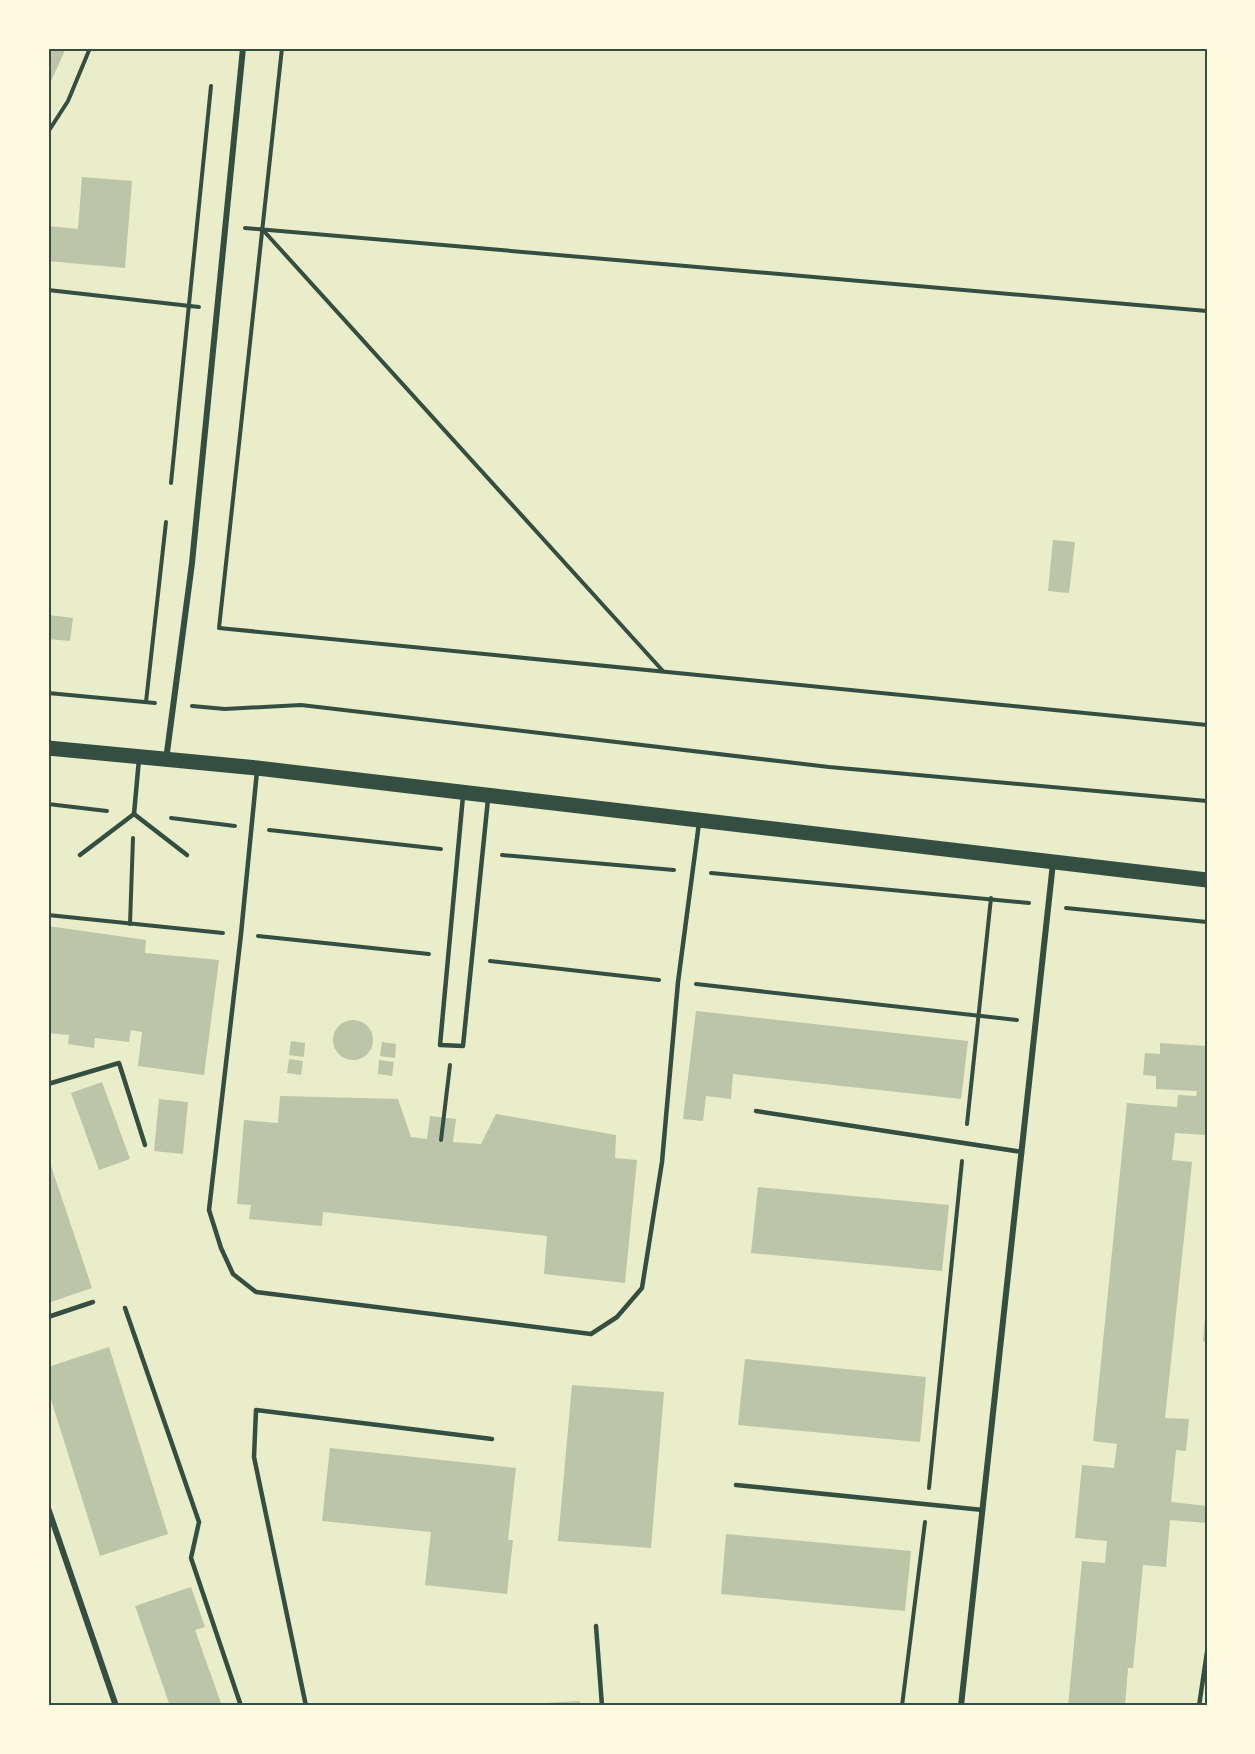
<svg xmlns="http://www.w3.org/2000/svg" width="1255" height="1754" font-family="Helvetica,sans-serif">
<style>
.building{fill:#bcc5a7}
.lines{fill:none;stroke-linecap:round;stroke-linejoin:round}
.path{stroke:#344e41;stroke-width:4}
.service{stroke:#344e41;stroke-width:4.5}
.minor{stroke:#344e41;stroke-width:6}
.primary{stroke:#344e41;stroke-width:15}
.neatline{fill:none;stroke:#344e41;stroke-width:2}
</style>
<rect width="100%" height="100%" fill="#e9edc9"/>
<g class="building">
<path d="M48,48H66L48,88Z"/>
<path d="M82,177L132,181L125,268L48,261V226L78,229Z"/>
<path d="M1053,540L1075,542L1069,593L1048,591Z"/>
<path d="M48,615L73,618L70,641L48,639Z"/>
<path d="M48,926L146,940L145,953L219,960L204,1075L138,1066L142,1032L131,1030L129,1042L95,1038L94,1048L68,1044L69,1035L48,1033Z"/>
<path d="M696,1011L968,1041L961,1099L733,1074L731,1099L706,1096L703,1121L683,1119Z"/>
<circle cx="353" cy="1040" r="20"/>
<path d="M291,1041L305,1043L304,1057L289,1055Z"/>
<path d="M382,1042L396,1044L395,1058L380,1056Z"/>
<path d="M1160,1043L1207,1046V1135L1175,1133L1172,1160L1192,1162L1165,1418L1189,1419L1186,1451L1176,1450L1171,1502L1207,1506V1523L1170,1520L1166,1567L1143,1565L1133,1668H1128L1125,1706H1068L1082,1561L1105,1563L1107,1541L1075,1538L1082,1465L1114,1468L1117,1444L1093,1441L1127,1103L1177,1107L1178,1095L1196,1096L1197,1091L1156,1089V1076L1143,1075L1145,1053L1160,1054Z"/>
<path d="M289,1059L303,1061L301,1075L287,1073Z"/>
<path d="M379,1060L394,1062L392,1076L378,1074Z"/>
<path d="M102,1082L130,1159L99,1170L71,1093Z"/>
<path d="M280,1096L398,1099L411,1137L427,1139L430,1116L456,1119L453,1142L481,1144L496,1114L616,1135L615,1158L637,1160L625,1283L544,1274L547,1236L323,1212L322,1226L249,1219L251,1205L237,1204L244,1120L278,1123Z"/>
<path d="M159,1099L188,1102L183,1154L154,1151Z"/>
<path d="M48,1157L92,1288L48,1303Z"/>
<path d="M758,1187L949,1205L942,1271L751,1253Z"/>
<path d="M1205,1318H1207V1342L1203,1341Z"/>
<path d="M109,1347L168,1534L100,1556L48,1390V1367Z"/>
<path d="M745,1359L926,1377L920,1442L738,1425Z"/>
<path d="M572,1385L664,1392L651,1548L558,1541Z"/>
<path d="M330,1448L516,1468L508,1540H513L507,1594L425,1585L431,1532L322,1521Z"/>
<path d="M726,1534L911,1551L905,1611L721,1594Z"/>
<path d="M191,1587L205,1627L195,1630L222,1706H170L135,1606Z"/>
<path d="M580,1701V1706H546L545,1703Z"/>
</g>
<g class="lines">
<g class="path">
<path d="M62,48L65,49"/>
<path d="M282,48L219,628L1207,725"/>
<path d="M48,132L68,101L90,48"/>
<path d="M245,228L1207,311"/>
<path d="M262,229L662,670"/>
<path d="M48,290L199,307"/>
<path d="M171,483L211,86"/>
<path d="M48,693L155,703"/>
<path d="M146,702L166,522"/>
<path d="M192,706L225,709L301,705L829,767L1207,801"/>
<path d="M48,804L107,811"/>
<path d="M171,818L235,826"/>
<path d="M269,830L441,849"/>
<path d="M502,855L674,870"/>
<path d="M711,873L1029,903"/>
<path d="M1066,908L1207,922"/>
<path d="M48,915L223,933"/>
<path d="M130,924L133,838"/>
<path d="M258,936L429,954"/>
<path d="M490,961L659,980"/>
<path d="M696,984L1017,1020"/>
<path d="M967,1124L991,898"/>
<path d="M441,1140L450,1065"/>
<path d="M929,1488L962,1161"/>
<path d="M902,1706L925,1522"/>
</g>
<g class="service">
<path d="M257,771L241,934L209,1210L221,1248L233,1274L256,1292L591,1334L617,1317L642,1288L662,1162L678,982L699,823"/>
<path d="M463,796L440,1045L463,1046L488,799"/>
<path d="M134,814L187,855"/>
<path d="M80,855L134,814L139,759"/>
<path d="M48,1084L119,1063L145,1145"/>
<path d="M756,1111L1022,1152"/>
<path d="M125,1308L199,1522L191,1558L241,1706"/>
<path d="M48,1317L93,1302"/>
<path d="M736,1485L983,1510"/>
<path d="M596,1626L602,1706"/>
<path d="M306,1706L254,1457L256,1410L492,1439"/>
<path d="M1199,1706L1207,1652"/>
</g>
<g class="minor">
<path d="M166,760L192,563L243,48"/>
<path d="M48,1508L116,1706"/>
<path d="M961,1706L1053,863"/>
</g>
<path class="primary" d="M48,748L257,768L1207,880"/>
</g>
<rect width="1255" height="1754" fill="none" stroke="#fefae0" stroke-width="99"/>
<rect x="50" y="50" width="1156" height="1654" class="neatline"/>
</svg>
